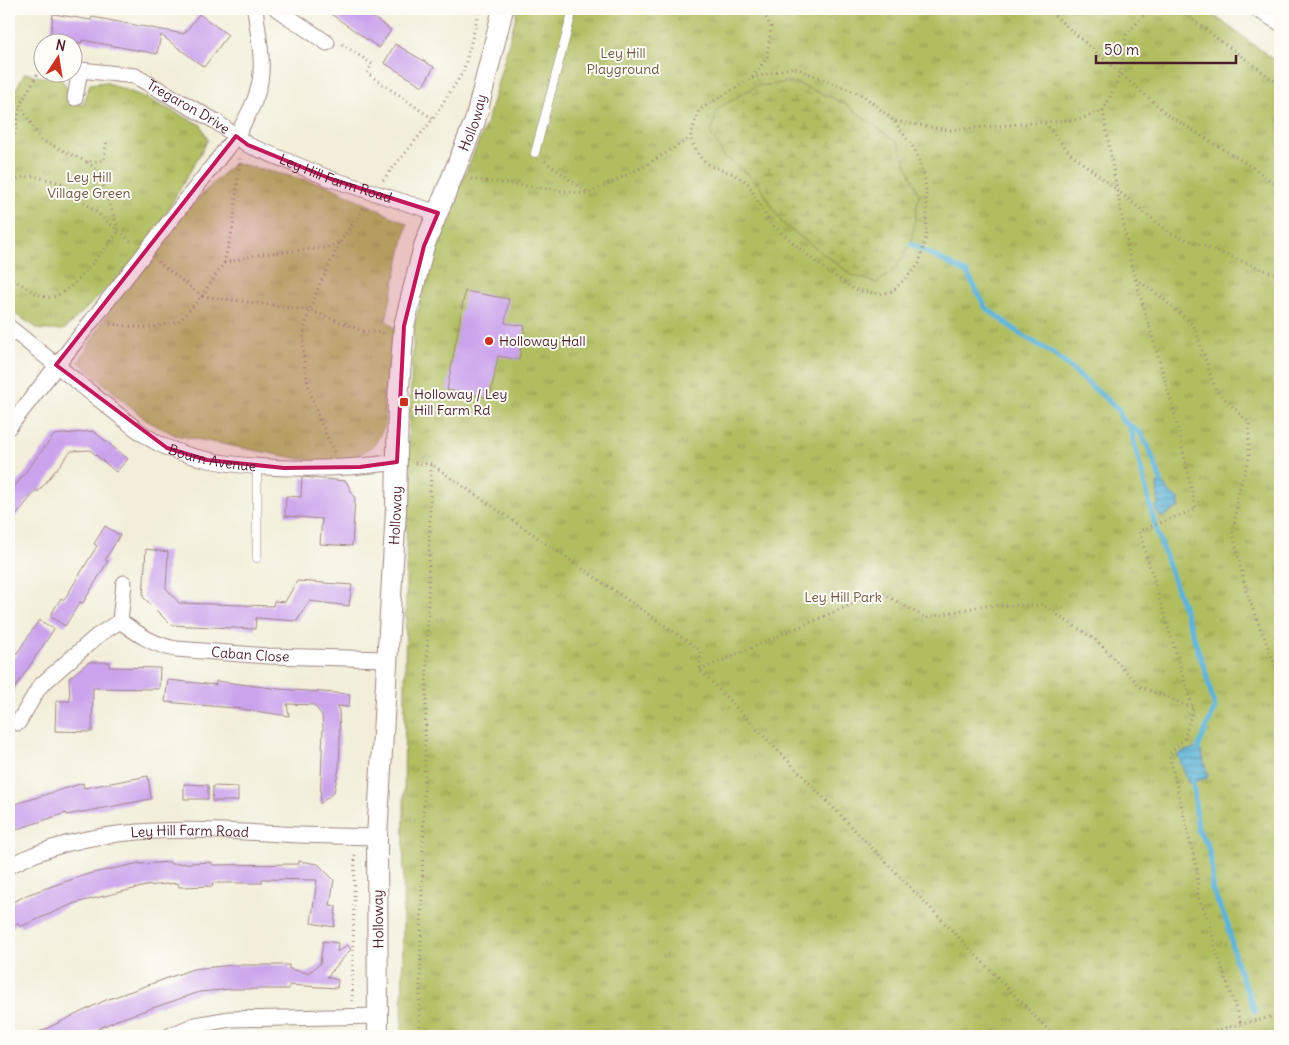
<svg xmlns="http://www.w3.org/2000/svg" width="1289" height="1045" font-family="Delius,sans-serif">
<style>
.grass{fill:url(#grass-tufts);stroke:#7e6e46}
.wetland{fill:url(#wetland-marsh);stroke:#7e6e46}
.water{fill:url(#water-rules);stroke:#526a82}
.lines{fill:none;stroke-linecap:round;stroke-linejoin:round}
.stream{stroke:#5bb4d8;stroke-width:5.5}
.building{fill:#cba3ec}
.service-casing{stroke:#9e8682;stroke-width:9}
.minor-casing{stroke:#9e8682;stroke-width:17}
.tertiary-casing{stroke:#9e8682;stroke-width:22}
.path{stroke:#9e8682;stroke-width:3;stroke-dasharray:1 4;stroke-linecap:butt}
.service{stroke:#fff;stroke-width:8}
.minor{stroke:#fff;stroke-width:15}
.tertiary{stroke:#fff;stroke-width:20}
.marked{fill:#c2185b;fill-opacity:0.2;stroke:#c2185b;stroke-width:4;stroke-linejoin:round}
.poi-dot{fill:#c8321e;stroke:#fdfcf7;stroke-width:2}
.labels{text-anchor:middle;stroke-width:4;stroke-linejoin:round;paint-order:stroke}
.park-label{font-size:14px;fill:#6e573e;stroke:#fdfcf7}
.street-label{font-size:14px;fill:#4a1f2b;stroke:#fdfcf7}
.poi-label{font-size:14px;fill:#4a1f2b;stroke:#fdfcf7;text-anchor:start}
</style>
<defs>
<pattern id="grass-tufts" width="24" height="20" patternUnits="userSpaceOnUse" patternTransform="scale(1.25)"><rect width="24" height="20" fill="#b1be60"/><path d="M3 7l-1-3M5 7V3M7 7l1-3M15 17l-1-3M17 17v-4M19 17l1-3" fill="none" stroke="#929a4f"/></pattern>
<pattern id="wetland-marsh" width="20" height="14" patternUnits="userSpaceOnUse" patternTransform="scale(1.25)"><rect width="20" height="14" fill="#b1be60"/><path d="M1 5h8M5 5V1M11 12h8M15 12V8" fill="none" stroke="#929a4f"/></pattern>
<pattern id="water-rules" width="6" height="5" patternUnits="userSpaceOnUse" patternTransform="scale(1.25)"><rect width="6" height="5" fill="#5bb4d8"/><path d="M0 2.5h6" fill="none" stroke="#4d92af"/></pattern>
</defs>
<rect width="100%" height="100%" fill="#fdfcf7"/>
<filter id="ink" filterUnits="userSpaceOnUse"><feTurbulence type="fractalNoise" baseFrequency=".02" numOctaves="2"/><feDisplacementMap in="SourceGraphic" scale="10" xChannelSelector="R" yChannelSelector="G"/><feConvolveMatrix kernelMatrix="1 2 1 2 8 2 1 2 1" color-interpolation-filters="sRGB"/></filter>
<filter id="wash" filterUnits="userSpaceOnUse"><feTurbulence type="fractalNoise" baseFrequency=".0096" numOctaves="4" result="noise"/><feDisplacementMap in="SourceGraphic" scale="20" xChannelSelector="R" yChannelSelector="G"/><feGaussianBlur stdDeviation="1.12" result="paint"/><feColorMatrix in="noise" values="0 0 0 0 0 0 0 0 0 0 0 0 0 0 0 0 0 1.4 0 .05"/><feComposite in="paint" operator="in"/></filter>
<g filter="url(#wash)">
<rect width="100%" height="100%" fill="#f2eed9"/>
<g class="grass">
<path d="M518,9H1205L1280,64V1036H402L407,460L414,326L437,240L487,122Z"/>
<path d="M25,73L41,77L55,75L62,80L67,88L66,101L83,105L90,84L105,82L144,97L201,125L208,140L145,250L234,163L327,185L407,224L386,320L403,336L383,395L385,425L375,444L342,467L175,435L146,420L79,362L142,254L64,330H40L9,310V101Z"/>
</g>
<path class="wetland" d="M794,82L844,103L898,143L919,195L911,244L893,271L877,283L852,275L782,223L758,183L724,156L711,134L717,109L756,86Z"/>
<g class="water">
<path d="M1161,481L1173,496L1179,499V507L1161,518L1156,511L1158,502L1157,484Z"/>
<path d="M1198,748L1201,751L1208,775L1207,778L1188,783L1178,755L1184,751Z"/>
</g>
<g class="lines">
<g class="stream">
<path d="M911,244L967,273L986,308L1022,335L1054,354L1118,409L1122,420L1130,426L1156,529L1205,670L1215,708L1198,748"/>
<path d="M1130,426C1147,431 1154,465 1161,481"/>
<path d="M1193,782L1198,831L1207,843L1212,865V889L1228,925L1236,962L1255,1011"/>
</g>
</g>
<g id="blocks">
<g class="building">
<path d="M324,9H361L391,30L379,48Z"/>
<path d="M53,14L91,20L92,17L184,34L199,14L228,35L204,67L161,35L157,54L82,40V43L50,39Z"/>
<path d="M395,44L434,67L423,86L384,63Z"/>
<path d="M465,291L509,299L505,323L525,326L519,360L498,356L490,398L447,390Z"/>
<path d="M93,431L128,459L116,472L90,450L71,451L38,492L36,490L9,525V481L15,486L54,435Z"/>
<path d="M302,477L346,481L355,499L352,546L320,544L322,519L285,516L286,496L301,497Z"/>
<path d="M105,526L120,535L105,560L108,561L83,603L80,602L65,626L50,616L61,598L64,600L97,546L94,544Z"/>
<path d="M146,549L168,552L166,588L179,603L273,606L274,601L285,602L297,581L352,585L349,606L309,601L297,621L256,618L255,629L171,625L143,597Z"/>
<path d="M39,620L54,629L9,697V665Z"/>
<path d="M89,662H110L109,667L160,668L159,689L93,688L92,732L55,731L56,701H70L69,678Z"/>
<path d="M168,680L216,685V681L280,689L350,694L349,707L336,706L339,710L340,741L339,768L334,792L320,804L323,728L322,715L314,705L287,704L289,716L234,708L165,702Z"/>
<path d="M148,776L151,799L67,815L66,813L9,832V806L83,783L84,788Z"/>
<path d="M184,784L208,785V799H184Z"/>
<path d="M213,786L238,787V801H212Z"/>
<path d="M299,861L318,864L334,880L330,905L336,906L334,927L311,923L317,880L262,879V883H212L213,886L179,887L178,883L146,886L75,903L20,927L18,923L9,929V904L29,894L88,874L140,863V864L170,862L171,864L212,862V865L299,864Z"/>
<path d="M323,941L338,943L337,952L347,945L351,949L327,977L338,980L337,988L289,985V989H231L200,992L117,1020L83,1036H31L106,1000L193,969L233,965H289V969L308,973L320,964Z"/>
</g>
</g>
</g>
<g filter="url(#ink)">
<use href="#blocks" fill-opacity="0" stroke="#9e8682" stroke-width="1"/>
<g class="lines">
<defs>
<g id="service">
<path d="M535,153L573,9"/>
<path d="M257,465V558"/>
</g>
<g id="minor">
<path d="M277,9L327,43"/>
<path d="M1256,9L1280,23"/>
<path id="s1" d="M72,69L135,76L215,121L248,145L331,179L438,213"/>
<path d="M75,98L80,70"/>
<path id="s2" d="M9,327C41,353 74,379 106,405C125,420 146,439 168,448C228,473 333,471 397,462"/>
<path d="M9,427L236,136C269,83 263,68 255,9"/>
<path d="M120,621L124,583"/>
<path id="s3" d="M18,723L40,686L97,636L120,621C138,634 153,645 176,649L267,656L387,659"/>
<path id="s4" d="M9,866C92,822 191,829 281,834C313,836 345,836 377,837"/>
<path d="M169,1036L195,1025L230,1019L379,1016"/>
</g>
<g id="tertiary">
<path id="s5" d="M378,1036L377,837L396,510L398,399L404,326L424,246L475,121L503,9"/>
</g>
</defs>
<use href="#service" class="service-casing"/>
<use href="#minor" class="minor-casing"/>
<use href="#tertiary" class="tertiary-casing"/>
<g class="path">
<path d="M761,9L771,27L767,57L752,78L699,110L690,138L699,156L710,166L731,173L747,182L770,223L818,264L853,289L879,294L893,291L919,264L926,237L927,205L925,180L915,150L894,121"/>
<path d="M1047,9L1168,115L1258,171L1280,188"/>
<path d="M342,44L372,64L367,73L433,119"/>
<path d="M42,66L20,105L41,140L87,162L104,160L107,139"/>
<path d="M752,78L793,67L864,96L894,121L949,130L1081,119L1103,111L1120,75L1126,35L1147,12H1182L1280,85"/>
<path d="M9,96L20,105"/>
<path d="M1103,111L1117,190L1170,233L1280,276"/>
<path d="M1045,123L1069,152L1117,190L1131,264L1174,411L1196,509L1139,531L1193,709L1184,739L1169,754L1197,870L1198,897L1209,921L1216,951L1241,1024"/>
<path d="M9,143L15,132L20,106"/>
<path d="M545,161L588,193"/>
<path d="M471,179L588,194L643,167L690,138"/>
<path d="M383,180L433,119L463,72L480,9"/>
<path d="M9,185L19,178L34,176L61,183L133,243"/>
<path d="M340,242L366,206"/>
<path d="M158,262L202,296L224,263L233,227L240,158"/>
<path d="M224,263L261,254L325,248L340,242C330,264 318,286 310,309C292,356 314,411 335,453"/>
<path d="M9,277C18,282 36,295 46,297C67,302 105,247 119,231L98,171L87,162"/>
<path d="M1136,279L1160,296L1194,326L1216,390L1249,423V458L1239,490L1233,532L1246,591L1280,678"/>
<path d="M110,324L147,328L179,322L202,296L309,310L363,331L384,333"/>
<path d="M415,463L431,464L700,650V670L1054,1036"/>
<path d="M700,670L880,592L926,618L981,606L1043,605L1097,641L1141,687L1193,708"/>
<path d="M352,1001L355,852"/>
<path d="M419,1036L431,465"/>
<path d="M1171,1036L1200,1034L1280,1015"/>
</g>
<use href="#service" class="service"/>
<use href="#minor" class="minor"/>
<use href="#tertiary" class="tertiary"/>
</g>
</g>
<path class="marked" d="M236,136L248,145L331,179L438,213L424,246L404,326L397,462L360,467L284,468L207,460L167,448L56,365Z"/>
<g class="poi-dot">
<circle cx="489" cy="341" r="5"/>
<rect x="399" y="397" width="10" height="10" rx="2.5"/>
</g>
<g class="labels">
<g class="park-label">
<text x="623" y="58">Ley Hill<tspan x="623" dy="16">Playground</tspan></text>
<text x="89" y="182">Ley Hill<tspan x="89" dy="16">Village Green</tspan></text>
<text x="843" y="602">Ley Hill Park</text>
</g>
<g class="street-label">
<text dy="5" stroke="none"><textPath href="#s1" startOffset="125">Tregaron Drive</textPath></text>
<text dy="5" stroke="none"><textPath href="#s5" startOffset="926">Holloway</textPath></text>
<text dy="5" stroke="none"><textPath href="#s1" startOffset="290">Ley Hill Farm Road</textPath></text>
<text dy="5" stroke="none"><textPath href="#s2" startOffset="246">Bourn Avenue</textPath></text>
<text dy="5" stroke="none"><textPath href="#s5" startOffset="521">Holloway</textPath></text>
<text dy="5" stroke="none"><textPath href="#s3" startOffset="284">Caban Close</textPath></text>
<text dy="5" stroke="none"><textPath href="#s4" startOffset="186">Ley Hill Farm Road</textPath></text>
<text transform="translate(378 919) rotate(-91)" y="5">Holloway</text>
</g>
<g class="poi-label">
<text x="499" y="346">Holloway Hall</text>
<text x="414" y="399">Holloway / Ley<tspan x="414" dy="16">Hill Farm Rd</tspan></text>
</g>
</g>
<rect width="1289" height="1045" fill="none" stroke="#fdfcf7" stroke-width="30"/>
<g transform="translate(58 58) rotate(12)"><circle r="24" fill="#fdfcf7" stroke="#b5a4a5"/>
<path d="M0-4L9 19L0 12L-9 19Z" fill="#c8321e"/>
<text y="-8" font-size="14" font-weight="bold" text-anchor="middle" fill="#4a1f2b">N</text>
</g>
<path d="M1096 55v8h140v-8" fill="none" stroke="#4a1f2b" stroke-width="2.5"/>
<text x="1104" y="55" font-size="15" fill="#4a1f2b" stroke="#fdfcf7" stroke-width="4" paint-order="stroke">50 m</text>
</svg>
